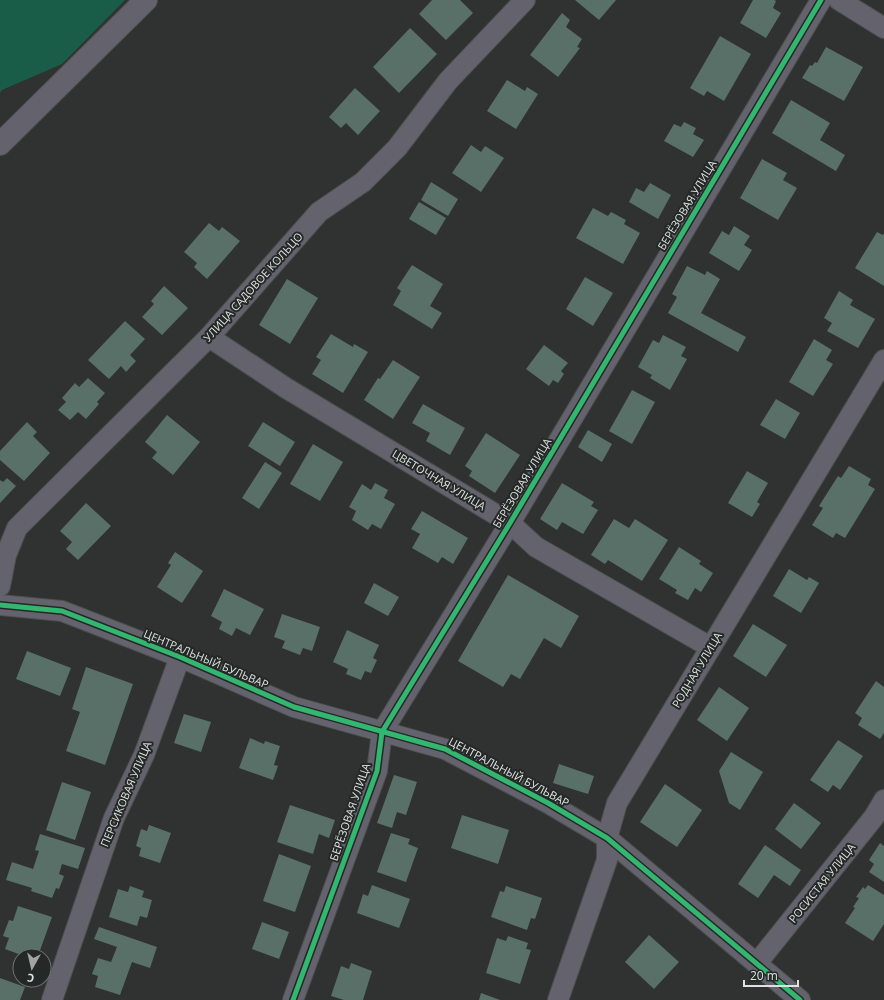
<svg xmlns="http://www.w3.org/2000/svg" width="884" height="1000" font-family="'Open Sans',sans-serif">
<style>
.green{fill:#195c47}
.building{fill:#587067}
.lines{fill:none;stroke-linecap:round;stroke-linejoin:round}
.minor-casing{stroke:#4c4d4c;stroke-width:22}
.tertiary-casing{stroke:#4c4d4c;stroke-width:24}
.minor{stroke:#64636d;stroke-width:20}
.tertiary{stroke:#64636d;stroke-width:22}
.cycleway-casing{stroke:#242927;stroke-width:8}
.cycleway{stroke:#33b770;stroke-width:5}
.labels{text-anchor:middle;stroke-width:4;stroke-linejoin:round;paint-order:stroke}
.street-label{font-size:11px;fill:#dee2e0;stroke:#242927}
</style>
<rect width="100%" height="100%" fill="#2f3230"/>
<path class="green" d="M0,0H125L62,64L2,90L0,93Z"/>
<g class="building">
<path d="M432,0H460L473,13L446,40L419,14Z"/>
<path d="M575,0H616L599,20Z"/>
<path d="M753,0H774L776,1L773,8L781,13L766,38L740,23Z"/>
<path d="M562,13L570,20L566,27L582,39L577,47L580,48L558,77L530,55Z"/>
<path d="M410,28L437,54L399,93L373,67Z"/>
<path d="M720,36L751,54L724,101L707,91L704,96L690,88Z"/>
<path d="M826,47L863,67L844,101L802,78L810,65L812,66L815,62L817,63Z"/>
<path d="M507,80L525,91L527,87L538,94L516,129L487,111Z"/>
<path d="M355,88L380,111L358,135L346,123L341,128L329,117Z"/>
<path d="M791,100L830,123L820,140L845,155L836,171L772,133Z"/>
<path d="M684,122L696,128L693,134L704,140L693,157L664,141L674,124L681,127Z"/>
<path d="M471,145L481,152L485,146L504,158L481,192L452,173Z"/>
<path d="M762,159L787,173L783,180L797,188L778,220L740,198Z"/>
<path d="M431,182L458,199L448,216L421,200Z"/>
<path d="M650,183L671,195L658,219L629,202L636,188L644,192Z"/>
<path d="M419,202L446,218L436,235L409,219Z"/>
<path d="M593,208L608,216L611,212L626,220L624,224L640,233L623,264L576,238Z"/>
<path d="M209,223L219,231L222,227L240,241L207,279L194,267L197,263L184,252Z"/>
<path d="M734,226L750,236L744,245L752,250L739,271L709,253L722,231L729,235Z"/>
<path d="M877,232L883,235L884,233V286L855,268Z"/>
<path d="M412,265L443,284L430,306L442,313L432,329L393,305L401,291L397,288Z"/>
<path d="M687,266L705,275L707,271L720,279L701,313L746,337L738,352L668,313L677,297L672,294Z"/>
<path d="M585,277L613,293L593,326L566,309Z"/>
<path d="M287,279L318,298L290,344L259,325Z"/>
<path d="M164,286L188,308L162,335L142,317L154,304L151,301Z"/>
<path d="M839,291L853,300L850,305L875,319L858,348L827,331L832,323L824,318Z"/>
<path d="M125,321L145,339L130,355L136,361L126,372L121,366L109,379L88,360Z"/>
<path d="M331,334L353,347L354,344L368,352L343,393L312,374L321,360L316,357Z"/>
<path d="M663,335L686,347L681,356L687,359L670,390L650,378L652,375L638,367L653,340L659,343Z"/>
<path d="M814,339L832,350L826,360L833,364L813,396L789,382Z"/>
<path d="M544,345L568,363L561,371L564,374L558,383L553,380L549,386L526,369Z"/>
<path d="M393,360L420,377L393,419L364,400L378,378L380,379Z"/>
<path d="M88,378L105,393L97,402L99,404L86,419L78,412L70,420L58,410L66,402L62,398L75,383L79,387Z"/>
<path d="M632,390L655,402L632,444L609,431Z"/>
<path d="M776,399L800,413L785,439L760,425Z"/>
<path d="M423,404L465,428L450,455L426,441L430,433L412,423Z"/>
<path d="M167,415L200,442L173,475L152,458L157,452L145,442Z"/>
<path d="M27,422L37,432L33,436L50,453L24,481L0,460V451Z"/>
<path d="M263,422L295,442L280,466L248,446Z"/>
<path d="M588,430L612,444L602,462L578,447Z"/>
<path d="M486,433L520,455L495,493L469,476L472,471L465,466Z"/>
<path d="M313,444L343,462L320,501L290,484Z"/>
<path d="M265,462L282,473L259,509L242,498Z"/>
<path d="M849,466L871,479L868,485L875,489L845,538L836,533L833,538L812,525L823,508L819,506L838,476L841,478Z"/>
<path d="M747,471L768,483L757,502L760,504L752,517L728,503Z"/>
<path d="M7,478L16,486L0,503V480L3,482Z"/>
<path d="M375,483L388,490L384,498L395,504L381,529L372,524L368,530L352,520L356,511L349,507L362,484L371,490Z"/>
<path d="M562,483L594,502L591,506L598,510L583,534L562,522L557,530L540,519Z"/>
<path d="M86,503L111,526L78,560L66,549L72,542L60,531Z"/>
<path d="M422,511L468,538L453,564L442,557L438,563L412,548L420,534L411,529Z"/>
<path d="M614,519L629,528L635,519L668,540L642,581L608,560L605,564L591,555Z"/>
<path d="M679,547L701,561L699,564L713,573L701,592L695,588L688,600L675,593L677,590L659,579Z"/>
<path d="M175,552L203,571L182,603L157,587L171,565L168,563Z"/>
<path d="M789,569L807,580L809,577L819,583L801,613L773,596Z"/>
<path d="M508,575L579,616L561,648L544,638L520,679L511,674L503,687L458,661Z"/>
<path d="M374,583L399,597L388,616L364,603Z"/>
<path d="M224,589L264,609L250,635L236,628L232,636L219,629L222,622L211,616Z"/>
<path d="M282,614L320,627L312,651L303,648L300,655L282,648L285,641L274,637Z"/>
<path d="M753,624L787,645L766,677L733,656Z"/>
<path d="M347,630L379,645L373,658L377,660L371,673L365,671L361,680L346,674L348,669L333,662Z"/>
<path d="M27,651L71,668L60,696L16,679Z"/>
<path d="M86,667L133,684L105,765L66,751L80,712L72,709Z"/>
<path d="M876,681L884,687V733L880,739L858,725L862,718L855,713Z"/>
<path d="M719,687L749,708L727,741L697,720Z"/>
<path d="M184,714L211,722L201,752L174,743Z"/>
<path d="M250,738L264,744L265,741L280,746L274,765L278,766L273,780L239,768Z"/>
<path d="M838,740L863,756L840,790L833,785L828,792L810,780Z"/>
<path d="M731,752L763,772L740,810L729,803L719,771Z"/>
<path d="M559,764L594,776L588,794L553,783Z"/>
<path d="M394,775L417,782L406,815L397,812L392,828L377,823Z"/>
<path d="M62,782L91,792L75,840L46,830Z"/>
<path d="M665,784L702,810L677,847L640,822Z"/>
<path d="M794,803L821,823L801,849L775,829Z"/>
<path d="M290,805L335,820L329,838L319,834L313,854L277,842Z"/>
<path d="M462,815L509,830L498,864L451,848Z"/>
<path d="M149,825L171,833L160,863L139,856L141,848L136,846L141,829L147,831Z"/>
<path d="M391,833L410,839L408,844L418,848L406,882L377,872Z"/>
<path d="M40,834L85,848L78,869L62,864L59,874L64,876L59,889L56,888L52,898L31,891L32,888L6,880L12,862L33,869L39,851L35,850Z"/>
<path d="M880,843L884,846V882L869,872L874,864L869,860Z"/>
<path d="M765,845L801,870L790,886L774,875L758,898L738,884Z"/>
<path d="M279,854L311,866L295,912L263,901Z"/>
<path d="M372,885L410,899L399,928L357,913L363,894L368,896Z"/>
<path d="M868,885L884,895V924L873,941L845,923L855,908L853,907L859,898L856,897L863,887L865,889Z"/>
<path d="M130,886L144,891L142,897L152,900L147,918L140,916L137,926L109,917L118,889L128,892Z"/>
<path d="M506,886L542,898L535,919L531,918L527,930L491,917L500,891L504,892Z"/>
<path d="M18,906L52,917L38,956H24L5,949L9,938L3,936L9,920L13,921Z"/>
<path d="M262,922L289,932L279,959L252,949Z"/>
<path d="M99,927L157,947L150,968L132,962L120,995L95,987L98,976L92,974L98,958L111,962L117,947L94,939Z"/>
<path d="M649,935L679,962L654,989L625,962Z"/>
<path d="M508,936L528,943L526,949L531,950L520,984L486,973L497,938L506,941Z"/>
<path d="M351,963L372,971L363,1000H344L331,996L341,966L349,969Z"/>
<path d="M0,978L25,987L20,1000H0Z"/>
<path d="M481,993L500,1000H479Z"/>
</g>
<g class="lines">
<defs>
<g id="minor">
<path d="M839,0L884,28"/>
<path d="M209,337L286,388L510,523L536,547L710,647"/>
<path d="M0,586L6,555L17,528L209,337L319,212L363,182L397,148L448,81L525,0"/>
<path d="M0,605L62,611L180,657L294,707L445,749L548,803L607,838L800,1000"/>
<path d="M757,963L874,817L884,800"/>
<path d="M52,1000L114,818L144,755L180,657"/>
<path d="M293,1000L377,771L382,732L510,523L821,0"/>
<path d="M558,1000L607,860V838L617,803L884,360"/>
</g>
<path id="tertiary" d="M0,144L146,0"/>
</defs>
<use href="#minor" class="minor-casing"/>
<use href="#tertiary" class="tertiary-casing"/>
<use href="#minor" class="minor"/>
<use href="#tertiary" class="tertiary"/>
<defs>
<g id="cycleway">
<path d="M0,605L62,611L180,657L294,707L445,749L548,803L607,838L800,1000"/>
<path d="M293,1000L377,771L382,732L510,523L821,0"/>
</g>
</defs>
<use href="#cycleway" class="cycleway-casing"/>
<use href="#cycleway" class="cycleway"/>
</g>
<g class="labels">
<g class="street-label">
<text transform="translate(687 205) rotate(-59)" y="4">БЕРЁЗОВАЯ УЛИЦА</text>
<text transform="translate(253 287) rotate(-48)" y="4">УЛИЦА САДОВОЕ КОЛЬЦО</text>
<text transform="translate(439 480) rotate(31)" y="4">ЦВЕТОЧНАЯ УЛИЦА</text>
<text transform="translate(522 483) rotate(-59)" y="4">БЕРЁЗОВАЯ УЛИЦА</text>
<text transform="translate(206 659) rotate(23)" y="4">ЦЕНТРАЛЬНЫЙ БУЛЬВАР</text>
<text transform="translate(697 670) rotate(-59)" y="4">РОДНАЯ УЛИЦА</text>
<text transform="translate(509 772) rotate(28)" y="4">ЦЕНТРАЛЬНЫЙ БУЛЬВАР</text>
<text transform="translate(126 794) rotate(-67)" y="4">ПЕРСИКОВАЯ УЛИЦА</text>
<text transform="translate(350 812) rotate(-71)" y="4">БЕРЁЗОВАЯ УЛИЦА</text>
<text transform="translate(822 883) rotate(-51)" y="4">РОСИСТАЯ УЛИЦА</text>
</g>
</g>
<g transform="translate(32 968) rotate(188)"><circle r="19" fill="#242927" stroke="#6e7371"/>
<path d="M0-3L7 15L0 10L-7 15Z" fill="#a1a4a2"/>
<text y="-6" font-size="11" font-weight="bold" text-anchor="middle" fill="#dee2e0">С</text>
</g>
<path d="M744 980v6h54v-6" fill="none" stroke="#dee2e0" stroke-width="2"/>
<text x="750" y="980" font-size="12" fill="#dee2e0" stroke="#242927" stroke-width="3" paint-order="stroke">20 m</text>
</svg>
